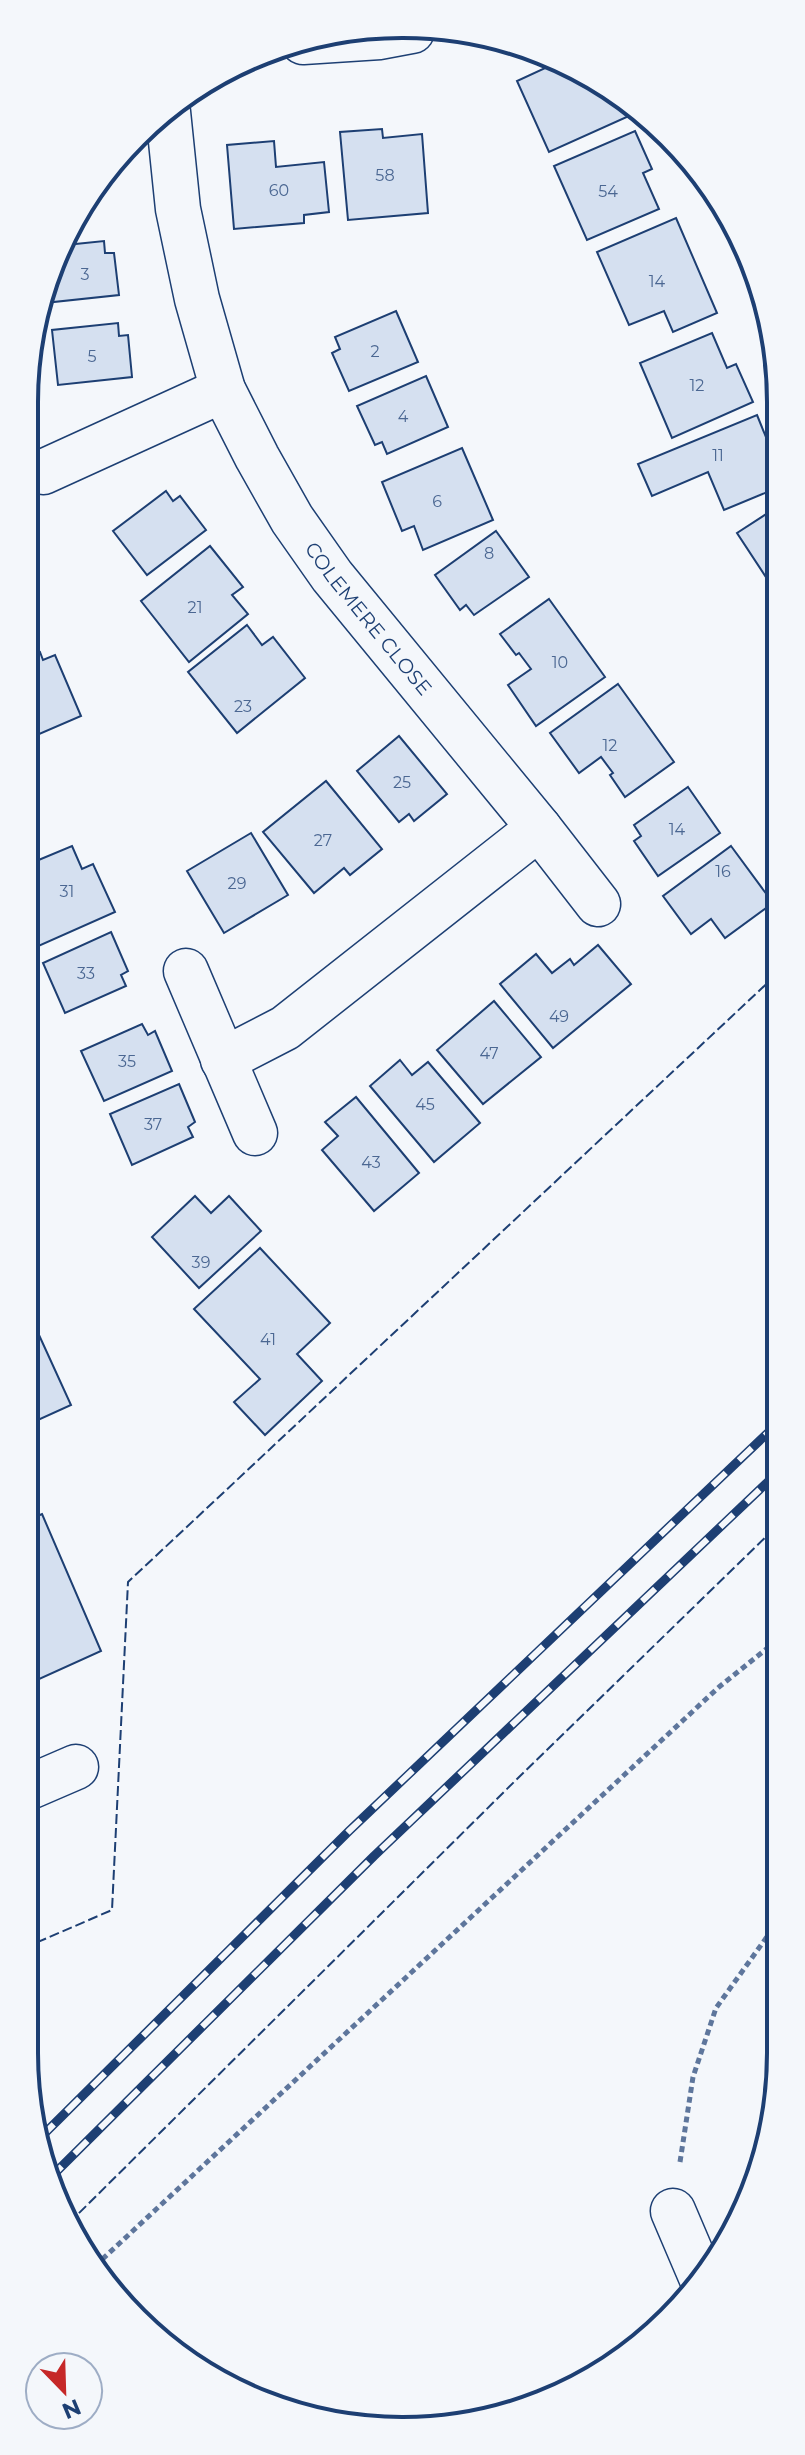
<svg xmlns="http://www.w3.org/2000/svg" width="805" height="2455" font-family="Montserrat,sans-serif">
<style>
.building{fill:#d5e0f0;stroke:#1d3f73;stroke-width:2}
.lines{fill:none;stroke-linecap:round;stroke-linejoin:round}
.minor-casing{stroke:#1d3f73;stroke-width:47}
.path{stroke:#5e769c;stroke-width:5;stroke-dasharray:6 4;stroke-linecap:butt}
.minor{stroke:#f4f7fb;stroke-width:44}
.rail-casing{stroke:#1d3f73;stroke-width:9}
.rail{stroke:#f4f7fb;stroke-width:6;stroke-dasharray:18;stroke-linecap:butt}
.fence{stroke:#1d3f73;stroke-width:2;stroke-dasharray:10 4;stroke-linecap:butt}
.labels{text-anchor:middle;stroke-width:6;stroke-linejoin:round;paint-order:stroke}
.number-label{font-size:16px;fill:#4b6792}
.street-label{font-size:20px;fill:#1d3f73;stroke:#f4f7fb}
.rim{fill:none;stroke:#1d3f73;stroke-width:4}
</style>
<rect width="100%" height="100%" fill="#f4f7fb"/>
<g class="building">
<path d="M558,62L591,74L621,97L629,116L549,152L517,81Z"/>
<path d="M382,129L383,138L422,134L428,213L348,220L340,132Z"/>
<path d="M635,131L652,169L643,173L659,209L587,240L554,166Z"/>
<path d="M274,141L276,167L324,162L329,212L304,215V223L234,229L227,145Z"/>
<path d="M86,196L88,213L79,214Z"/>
<path d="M676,218L717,313L673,332L664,311L629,325L597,252Z"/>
<path d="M104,241L105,253H114L119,295L44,303L66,245Z"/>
<path d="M396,311L418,362L349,391L332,353L340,349L335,337Z"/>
<path d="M118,323L119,336L128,335L132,377L58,385L52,330Z"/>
<path d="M712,333L727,368L736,364L753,402L672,438L640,363Z"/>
<path d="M426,376L448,427L387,454L382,442L375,445L357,406Z"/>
<path d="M757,415L770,447L777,444V488L724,510L708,472L652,496L638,464Z"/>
<path d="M462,448L493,520L423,550L414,526L402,531L382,482Z"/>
<path d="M166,491L173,501L180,496L206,530L147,575L113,531Z"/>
<path d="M777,507V594L737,533Z"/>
<path d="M496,531L529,577L474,615L466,605L460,610L435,575Z"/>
<path d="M210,546L243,587L232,595L248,614L189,662L141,601Z"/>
<path d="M549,599L605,677L536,726L508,685L531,669L519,653L516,655L500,634Z"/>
<path d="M247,625L262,645L273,637L305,678L237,733L188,672Z"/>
<path d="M40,652L43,660L55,655L81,716L30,738V656Z"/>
<path d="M618,684L674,762L625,797L610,775L613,773L601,757L579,773L550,733Z"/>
<path d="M399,736L447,794L414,821L409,814L399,822L357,771Z"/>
<path d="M326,781L382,849L350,875L344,868L314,893L263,832Z"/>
<path d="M688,787L720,833L658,876L634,841L641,836L634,825Z"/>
<path d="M251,833L288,895L224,933L187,871Z"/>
<path d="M72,846L82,869L93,864L115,912L34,948L29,936V864Z"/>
<path d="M731,846L773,903L725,938L711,919L691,934L663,896Z"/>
<path d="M111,932L128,971L121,975L126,986L65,1013L43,963Z"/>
<path d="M598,945L631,984L553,1048L500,984L536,954L552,973L570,959L574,965Z"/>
<path d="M494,1001L541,1057L483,1104L437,1050Z"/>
<path d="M142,1024L148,1035L155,1031L172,1071L104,1101L81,1051Z"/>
<path d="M400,1060L412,1075L428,1062L480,1123L434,1162L370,1086Z"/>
<path d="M179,1084L195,1122L188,1127L193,1137L132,1165L110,1114Z"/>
<path d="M356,1097L419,1173L374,1211L322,1150L338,1136L325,1122Z"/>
<path d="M195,1196L211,1213L229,1196L261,1231L199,1288L152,1237Z"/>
<path d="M260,1248L330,1323L297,1354L322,1381L265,1435L234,1402L260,1379L194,1309Z"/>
<path d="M39,1335L71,1405L27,1425V1341Z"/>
<path d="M42,1514L101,1651L26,1685V1521Z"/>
</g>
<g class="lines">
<defs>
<g id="minor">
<path d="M303,42L380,37L412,31"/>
<path id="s1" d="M168,112L178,209L197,299L223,390L257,457L292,519L332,576L539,828L285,1028L223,1060"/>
<path d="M43,472L223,390"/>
<path d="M539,828L598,904"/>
<path d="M186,971L255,1133"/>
<path d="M25,1789L76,1767"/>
<path d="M673,2211L702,2279"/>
</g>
</defs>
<use href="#minor" class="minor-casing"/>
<g class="path">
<path d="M680,2162L693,2077L716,2008L774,1927"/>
<path d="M95,2266L719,1687L775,1642"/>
</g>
<use href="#minor" class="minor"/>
<defs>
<g id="rail">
<path d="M41,2137L349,1831L775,1426"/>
<path d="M49,2179L374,1856L775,1475"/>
</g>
</defs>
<use href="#rail" class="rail-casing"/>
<use href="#rail" class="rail"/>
<g class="fence">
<path d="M24,1948L112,1910L128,1582L776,975"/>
<path d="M69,2223L514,1782L775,1528"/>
</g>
</g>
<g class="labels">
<g class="number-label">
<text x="385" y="181">58</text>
<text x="279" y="196">60</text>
<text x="608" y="197">54</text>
<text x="85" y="280">3</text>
<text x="657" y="287">14</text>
<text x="375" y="357">2</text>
<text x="92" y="362">5</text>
<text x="697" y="391">12</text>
<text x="403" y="422">4</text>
<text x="718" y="461">11</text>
<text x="437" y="507">6</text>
<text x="489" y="559">8</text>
<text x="195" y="613">21</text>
<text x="560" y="668">10</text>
<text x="243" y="712">23</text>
<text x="610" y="751">12</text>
<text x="402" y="788">25</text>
<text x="677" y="835">14</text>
<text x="323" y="846">27</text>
<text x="723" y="877">16</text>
<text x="237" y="889">29</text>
<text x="67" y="897">31</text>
<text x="86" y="979">33</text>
<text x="559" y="1022">49</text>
<text x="489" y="1059">47</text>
<text x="127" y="1067">35</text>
<text x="425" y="1110">45</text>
<text x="153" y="1130">37</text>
<text x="371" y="1168">43</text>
<text x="201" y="1268">39</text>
<text x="268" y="1345">41</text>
</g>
<g class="street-label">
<text dy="7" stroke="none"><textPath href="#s1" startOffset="556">COLEMERE CLOSE</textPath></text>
</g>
</g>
<path d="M0 0H805V2455H0ZM402 38H403A364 364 0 0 1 767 402V2053A364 364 0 0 1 403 2417H402A364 364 0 0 1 38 2053V402A364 364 0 0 1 402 38Z" fill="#f4f7fb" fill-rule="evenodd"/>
<path class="rim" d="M402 38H403A364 364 0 0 1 767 402V2053A364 364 0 0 1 403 2417H402A364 364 0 0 1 38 2053V402A364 364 0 0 1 402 38Z"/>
<g transform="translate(64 2391) rotate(157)"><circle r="38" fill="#f4f7fb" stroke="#9eadc5" stroke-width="2"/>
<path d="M0-6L14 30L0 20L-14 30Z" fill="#c62828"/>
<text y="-12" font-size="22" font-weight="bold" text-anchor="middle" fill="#1d3f73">N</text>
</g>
</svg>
